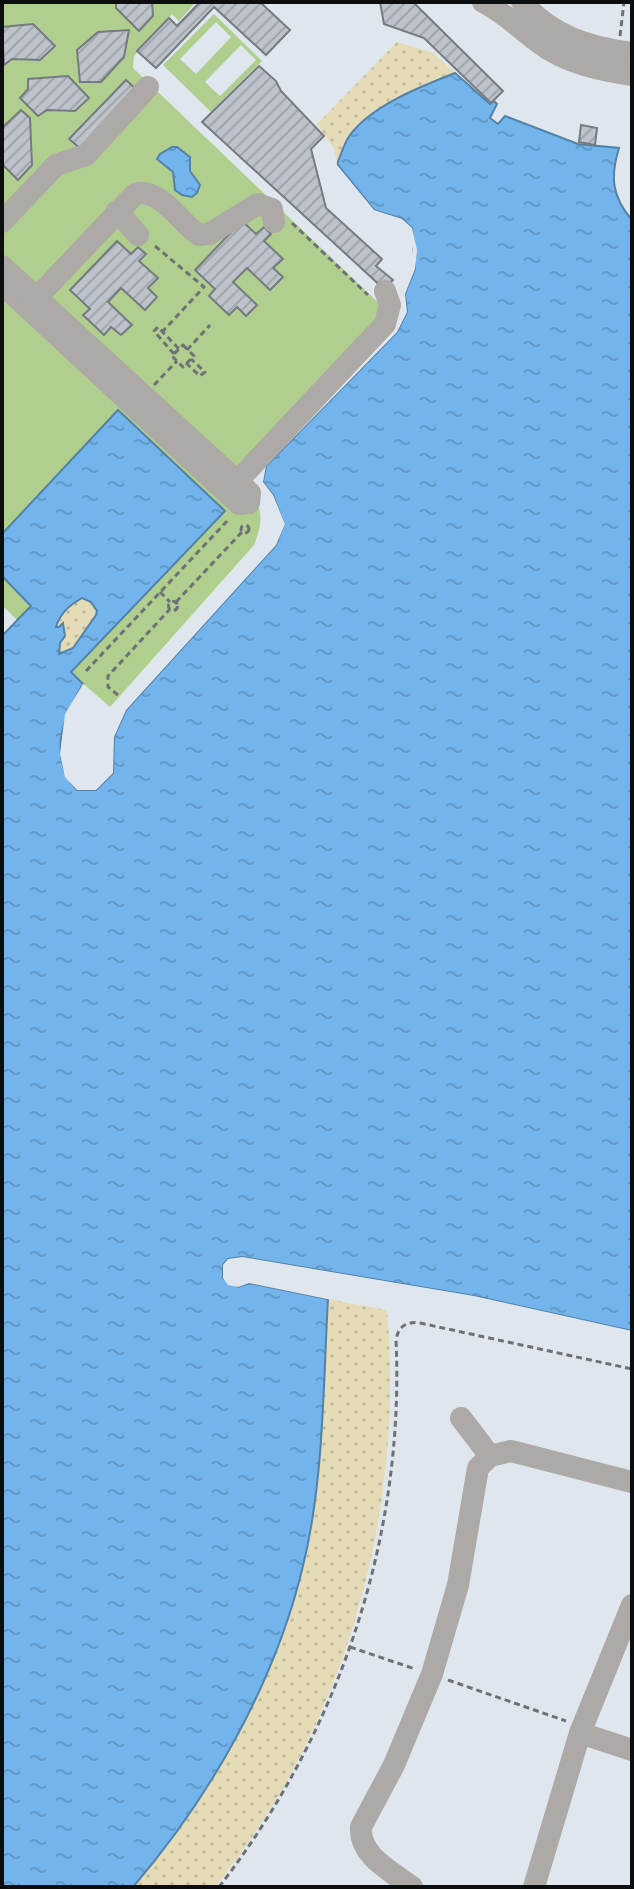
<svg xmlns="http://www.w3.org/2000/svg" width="634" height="1889" font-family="'DejaVu Sans',sans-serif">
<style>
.green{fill:#b0ce8e;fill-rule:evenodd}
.sand{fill:url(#sand-dots)}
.water{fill:url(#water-ripples);stroke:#5382a9;stroke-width:2;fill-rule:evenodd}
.pier{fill:#e0e6ed}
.building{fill:url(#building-hatch);stroke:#767b82;stroke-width:2}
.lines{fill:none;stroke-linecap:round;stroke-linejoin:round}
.path{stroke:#6e7276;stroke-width:3;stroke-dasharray:6 4;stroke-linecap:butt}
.minor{stroke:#aca9a6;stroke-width:22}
</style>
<defs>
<pattern id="sand-dots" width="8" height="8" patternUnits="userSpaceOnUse" patternTransform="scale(2)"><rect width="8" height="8" fill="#e5dcb7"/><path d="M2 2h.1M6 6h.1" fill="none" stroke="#c3bc9c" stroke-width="1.8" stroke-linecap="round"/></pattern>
<pattern id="water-ripples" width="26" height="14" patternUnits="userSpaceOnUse" patternTransform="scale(2)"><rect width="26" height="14" fill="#72b4eb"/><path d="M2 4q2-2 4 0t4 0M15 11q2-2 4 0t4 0" fill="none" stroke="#619ac8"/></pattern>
<pattern id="building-hatch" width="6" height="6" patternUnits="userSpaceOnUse" patternTransform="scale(2)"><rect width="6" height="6" fill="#bec3cb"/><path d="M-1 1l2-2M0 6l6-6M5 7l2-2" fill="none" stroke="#a2a6ad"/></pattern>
</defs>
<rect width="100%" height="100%" fill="#e0e6ed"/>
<g class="green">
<path d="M2,2H116V8L139,31L153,16L152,2H196L179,21L172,14L134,56L133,68L389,313L241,474C259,502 267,513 254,545L110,707L70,672L118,410L2,534V63L12,59L40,60L55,46L33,24L2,27ZM128,31L124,57L101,82H80L77,50ZM68,76L89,98L75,111L47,110L38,116L20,98L28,89V79Z"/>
<path d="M214,14L262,61L211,112L163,65ZM216,22L231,37L196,74L180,59ZM241,45L256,60L220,96L205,82Z"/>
<path d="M2,576L32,606L17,620L2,605Z"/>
</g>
<g class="sand">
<path d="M397,42L434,53L455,73C422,86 372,105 350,135C344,143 341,155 337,164L334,148L317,124Z"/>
<path d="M82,598L90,602L97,611L96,615L73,648L58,655L62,624L56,627C60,613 70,605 82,598Z"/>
<path d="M328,1299L387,1310C405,1514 345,1727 215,1887H134C211,1796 275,1683 303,1566C324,1480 323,1387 328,1299Z"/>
</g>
<g class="water">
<path d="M455,73L490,104L494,101L497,104L490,118L498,124L505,116L578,144L619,148C610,177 612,197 632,220V1331L474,1296L242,1257L228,1259L223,1265V1278L238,1287L249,1283L328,1299C323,1387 324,1480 303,1566C275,1683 211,1796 133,1887H2V636L31,606L2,576V534L118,410L225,511L71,672L83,684C63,718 47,756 77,790H96L113,773L114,737L126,710L276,545L284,524L273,495L263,482L266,466L397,332L407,312L405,294L415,269L412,228L402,219L374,210L337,164C341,155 344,143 350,135C372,105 422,86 455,73ZM82,598L91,602L97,611L96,615L73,648L59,654L60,643L65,636L63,623L59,627H56C60,613 70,605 82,598Z"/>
<path d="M172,147H177L190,157V171L200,185L197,193L192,197L182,195L175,190L173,172L157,159L160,154Z"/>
</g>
<g class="pier">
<path d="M336,157L337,165L374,210L402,219L412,228L417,250L415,269L405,294L407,312L397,332L266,466L263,482L273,495L285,524L276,545L126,710L114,737L113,773L96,790H77L65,777L60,754L65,714L83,684L86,686L69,715L64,754L69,775L78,786H95L109,771L110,736L122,708L273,543L280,524L270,497L259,483L262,464L394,330L403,311L401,294L411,268L413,250L408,230L400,222L371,213L333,167Z"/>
<path d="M242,1257L474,1296L632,1331V1335L473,1300L242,1261L231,1263L227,1267L230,1281L238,1283L250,1279L329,1295L332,1300L249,1283L238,1287L228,1285L223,1278V1265L228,1259Z"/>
</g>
<g class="building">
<path d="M116,2H152L153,16L139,31L116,8Z"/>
<path d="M200,2H260L290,30L266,55L214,7L156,68L137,51L169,18L177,26Z"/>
<path d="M380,2H413L503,91L491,103L424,38L384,24Z"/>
<path d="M33,24L55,46L40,60L12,59L4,65L2,27Z"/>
<path d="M129,30L124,57L101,82H80L77,50L98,32Z"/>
<path d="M259,66L276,81L281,91L324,136L311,149L326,208L382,259L376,266L393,280L384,289L202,122Z"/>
<path d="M68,76L89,98L75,111L47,110L38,116L20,98L28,89V79Z"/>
<path d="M126,80L139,92L82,150L69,139Z"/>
<path d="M21,110L30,118L32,165L18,180L2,164V128Z"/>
<path d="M581,125L597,128L595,145L579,142Z"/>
<path d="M242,221L256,234L264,227L271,234L264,241L283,259L273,268L283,277L270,290L247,268L233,282L257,305L246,316L237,307L229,315L209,296L215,289L195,270Z"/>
<path d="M117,241L131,254L138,247L146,254L139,261L158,278L148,288L157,297L145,310L121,288L108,302L132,325L121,335L111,327L104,335L83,315L90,309L70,290Z"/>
</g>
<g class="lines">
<g class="path">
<path d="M620,36L624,2"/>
<path d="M292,223L368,295"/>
<path d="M155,246L204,287L163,331"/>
<path d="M183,345L194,356L183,367L172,356Z"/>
<path d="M187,350L210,325"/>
<path d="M174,354L154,331L158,327L179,349"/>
<path d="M186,363L200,376L205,372L191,359"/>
<path d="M154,385L177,361"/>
<circle cx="245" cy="529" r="4"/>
<path d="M160,592L170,602"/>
<circle cx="173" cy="606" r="4.5"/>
<path d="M176,602L242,532"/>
<path d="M86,671L229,519"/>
<path d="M118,695L108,687V676L170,609"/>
<path d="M350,1647L415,1669"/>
<path d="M448,1680L566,1721"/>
<path d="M219,1887C339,1732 405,1537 396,1340C398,1327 406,1321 420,1323L632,1369"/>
</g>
<g class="minor">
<path d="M483,2C505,13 519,28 538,42C565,63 599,70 632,75"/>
<path d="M522,2C552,36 588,47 632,53"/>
<path d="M117,211L138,235"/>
<path d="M2,222L56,165L86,155L148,87"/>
<path d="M2,266L250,493L249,503L239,504L2,284"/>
<path d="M28,307L135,194C160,187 180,223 199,235L209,234L258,204L272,209L274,222"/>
<path d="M228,491L385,324L390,305L385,291"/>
<path d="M461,1418L490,1456"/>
<path d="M580,1733L632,1750"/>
<path d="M412,1887C391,1871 359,1856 361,1827L394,1765L432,1674L458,1585L478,1468L490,1456L511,1451L632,1482"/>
<path d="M534,1887L580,1733L632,1605"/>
</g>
</g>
<rect width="634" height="1889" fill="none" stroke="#0b0d0f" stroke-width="8"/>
</svg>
